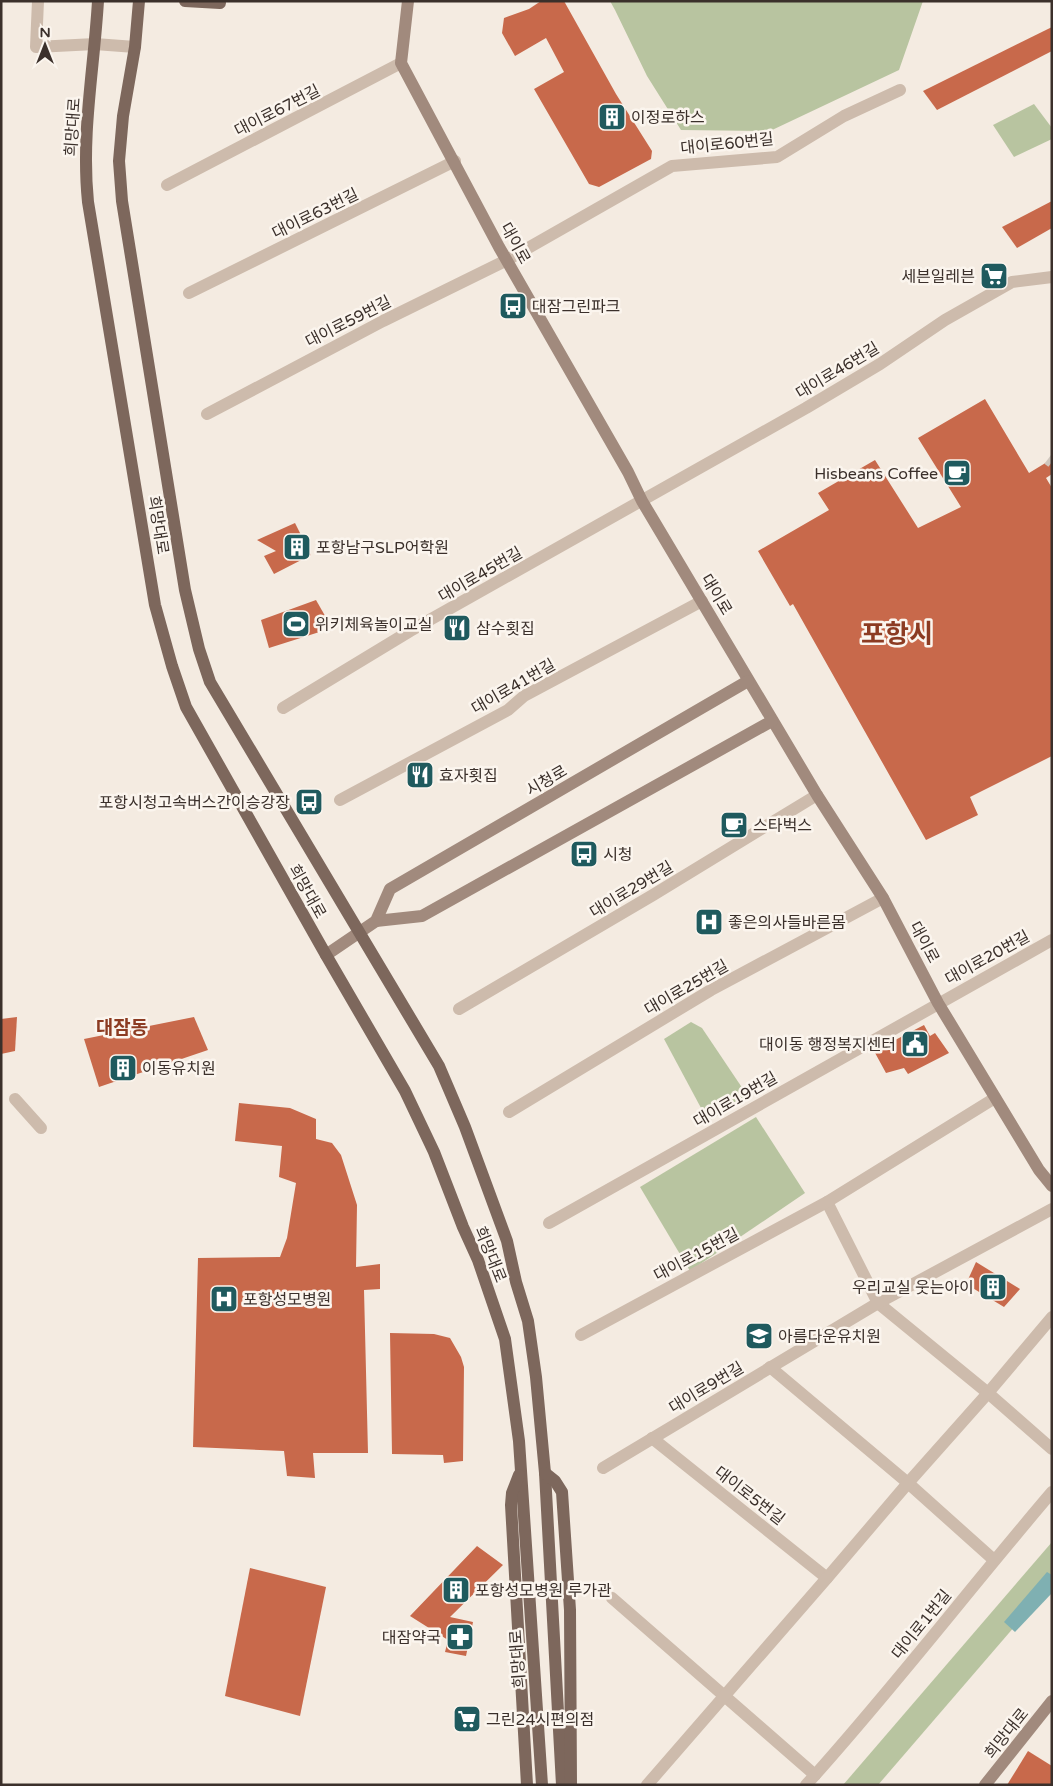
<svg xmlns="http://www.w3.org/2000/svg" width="1053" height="1786" font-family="'Varela Round','Noto Sans KR',sans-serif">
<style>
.green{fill:#b8c4a0}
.water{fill:#7fb0b2}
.building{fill:#c8694b}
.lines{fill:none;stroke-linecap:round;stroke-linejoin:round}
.street-tunnel{stroke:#cfc6bd;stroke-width:12;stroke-dasharray:12 6;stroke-linecap:butt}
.street{stroke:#cdbbac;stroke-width:12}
.secondary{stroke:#a18a7d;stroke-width:12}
.primary{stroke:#7d675c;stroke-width:12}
.labels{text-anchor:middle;stroke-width:5;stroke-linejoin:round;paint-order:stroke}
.street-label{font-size:16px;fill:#3b302b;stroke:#fbf5ee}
.poi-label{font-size:16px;fill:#3b302b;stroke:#fbf5ee;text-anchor:start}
.quarter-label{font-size:19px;font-weight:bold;fill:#8c3b22;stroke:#fbf5ee}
.town-label{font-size:26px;font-weight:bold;fill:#8c3b22;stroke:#fbf5ee}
</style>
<rect width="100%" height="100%" fill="#f4ebe1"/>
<g class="green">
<path d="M610,1H923L899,70L770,131L681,130L647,76L615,10Z"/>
<path d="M1034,104L1052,128V139L1014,157L993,125Z"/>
<path d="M691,1022L702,1028L749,1098L708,1121L664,1039Z"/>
<path d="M756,1117L805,1193L690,1271L640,1187Z"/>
<path d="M1052,1542V1583L878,1785H843Z"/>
</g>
<path class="water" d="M1047,1572L1052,1575V1593L1015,1632L1004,1622Z"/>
<g class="building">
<path d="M541,1H564L616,94L652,151L651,159L599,187L589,184L534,89L564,72L546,38L515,56L502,33L504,18L529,9Z"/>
<path d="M1052,27V51L937,110L923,91Z"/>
<path d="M1052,201V228L1017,248L1002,227Z"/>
<path d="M985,399L1029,473L1052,459V474L1046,478L1052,488V756L970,797L978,815L926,840L793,604L790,606L758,551L829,510L818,493L875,460L918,528L961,507L918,438Z"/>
<path d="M295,523L311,555L274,574L264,556L276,551L257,540Z"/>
<path d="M316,600L332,628L269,648L261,620Z"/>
<path d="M17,1017L15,1051L1,1054V1019Z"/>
<path d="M194,1017L208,1050L99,1087L84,1039Z"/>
<path d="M924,1025L930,1036L935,1033L949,1053L908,1074L904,1068L886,1073L874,1051Z"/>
<path d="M239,1103L290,1108L316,1119V1139L332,1143L341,1155L357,1205L356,1267L380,1264V1289L364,1290L368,1453H313L315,1478L287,1476L284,1451L193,1447L198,1258L280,1257L287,1238L296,1183L279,1177L282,1146L235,1141Z"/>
<path d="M976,1262L1020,1289L1004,1307L966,1284Z"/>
<path d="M390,1333L434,1334L450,1338L461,1357L464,1367L463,1461L444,1463L443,1455L392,1454Z"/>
<path d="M477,1546L503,1565L450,1617L473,1622L466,1656L445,1652L448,1640L410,1616Z"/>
<path d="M250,1568L326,1587L300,1716L225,1696Z"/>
<path d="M1028,1751L1052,1766V1785H1007Z"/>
</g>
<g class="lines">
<path class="street-tunnel" d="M1048,459L1052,462"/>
<g class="street">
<path d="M38,1L36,47L95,44L135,47"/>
<path d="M167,185L401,63"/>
<path d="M189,293L455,161"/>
<path d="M207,414L383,321L507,260L672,166L777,157L844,116L900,90"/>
<path d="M283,708L410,631L806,408L880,364L945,320L1012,282L1052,277"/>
<path d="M340,800L508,710L524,696L702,601"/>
<path d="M459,1009L653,895L817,795"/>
<path d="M15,1099L41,1128"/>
<path d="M509,1112L711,990L883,898"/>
<path d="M827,1202L878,1303L988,1393L1052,1449"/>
<path d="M549,1223L1052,940"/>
<path d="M581,1335L827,1202L995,1098"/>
<path d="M770,1367L908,1483L994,1560"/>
<path d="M652,1438L827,1578"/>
<path d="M603,1468L878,1303L1052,1209"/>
<path d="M612,1598L815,1775"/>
<path d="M647,1785L827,1578L908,1483L988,1393L1052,1317"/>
<path d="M806,1785C892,1690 969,1589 1052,1492"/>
</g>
<g class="secondary">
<path d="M408,1L401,63L499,247L628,472L642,501L817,795L883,898L938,1003L1039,1170L1052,1186"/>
<path d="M376,921L422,916L772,721"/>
<path d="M326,955L376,921L390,889L748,681"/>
<path d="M985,1785L1052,1701"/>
</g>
<g class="primary">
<path d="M98,1C94,69 81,134 88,202L155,605L172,666L186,707L326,955L405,1091L434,1152L463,1227L478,1260L505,1339L519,1441L542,1785"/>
<path d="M139,1L135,47L123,116L119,161L122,201L185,590L199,649L210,682L439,1066L465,1127L507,1241L516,1282L528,1321L536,1377L545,1473L562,1785"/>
<path d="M185,1L220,3"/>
<path d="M545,1473L555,1481L562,1492L570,1610L571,1785"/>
<path d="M519,1475L512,1493L511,1505L527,1785"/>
</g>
</g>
<defs>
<symbol id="building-square" viewBox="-11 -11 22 22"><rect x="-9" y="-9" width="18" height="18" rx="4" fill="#1f5a5e" stroke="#fbf5ee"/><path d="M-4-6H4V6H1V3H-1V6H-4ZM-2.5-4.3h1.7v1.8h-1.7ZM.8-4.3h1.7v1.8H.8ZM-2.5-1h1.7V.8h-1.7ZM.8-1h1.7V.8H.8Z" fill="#fff"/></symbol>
<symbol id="supermarket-square" viewBox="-11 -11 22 22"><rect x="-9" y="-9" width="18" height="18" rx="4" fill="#1f5a5e" stroke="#fbf5ee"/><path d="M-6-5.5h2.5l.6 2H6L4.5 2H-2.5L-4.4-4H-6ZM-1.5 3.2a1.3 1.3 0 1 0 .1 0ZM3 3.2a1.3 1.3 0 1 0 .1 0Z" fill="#fff"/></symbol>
<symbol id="bus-square" viewBox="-11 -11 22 22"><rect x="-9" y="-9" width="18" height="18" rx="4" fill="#1f5a5e" stroke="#fbf5ee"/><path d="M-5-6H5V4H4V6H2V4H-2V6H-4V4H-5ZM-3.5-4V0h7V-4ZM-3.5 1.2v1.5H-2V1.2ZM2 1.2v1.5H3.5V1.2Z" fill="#fff"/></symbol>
<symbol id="cafe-square" viewBox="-11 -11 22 22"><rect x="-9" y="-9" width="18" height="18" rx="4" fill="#1f5a5e" stroke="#fbf5ee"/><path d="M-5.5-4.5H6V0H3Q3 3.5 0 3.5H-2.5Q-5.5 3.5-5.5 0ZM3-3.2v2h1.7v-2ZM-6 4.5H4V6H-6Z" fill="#fff"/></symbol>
<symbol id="stadium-square" viewBox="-11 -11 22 22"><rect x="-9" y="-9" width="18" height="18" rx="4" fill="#1f5a5e" stroke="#fbf5ee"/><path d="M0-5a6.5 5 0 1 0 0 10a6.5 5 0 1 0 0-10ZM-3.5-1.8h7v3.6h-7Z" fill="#fff"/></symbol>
<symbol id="restaurant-square" viewBox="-11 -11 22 22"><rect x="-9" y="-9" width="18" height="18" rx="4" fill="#1f5a5e" stroke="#fbf5ee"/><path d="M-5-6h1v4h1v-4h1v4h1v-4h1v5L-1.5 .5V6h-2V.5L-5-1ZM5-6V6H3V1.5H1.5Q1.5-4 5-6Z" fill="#fff"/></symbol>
<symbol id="hospital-square" viewBox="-11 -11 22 22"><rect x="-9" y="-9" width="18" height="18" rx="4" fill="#1f5a5e" stroke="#fbf5ee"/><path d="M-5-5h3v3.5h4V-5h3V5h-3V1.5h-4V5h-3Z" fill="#fff"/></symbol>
<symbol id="civic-square" viewBox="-11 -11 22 22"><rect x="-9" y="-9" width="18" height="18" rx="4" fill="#1f5a5e" stroke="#fbf5ee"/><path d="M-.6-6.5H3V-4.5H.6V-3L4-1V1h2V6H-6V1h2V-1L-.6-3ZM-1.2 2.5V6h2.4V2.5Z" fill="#fff"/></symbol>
<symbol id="school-square" viewBox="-11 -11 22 22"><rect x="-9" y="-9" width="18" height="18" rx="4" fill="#1f5a5e" stroke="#fbf5ee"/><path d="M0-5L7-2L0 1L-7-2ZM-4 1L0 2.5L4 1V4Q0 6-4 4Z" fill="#fff"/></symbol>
<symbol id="pharmacy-square" viewBox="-11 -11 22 22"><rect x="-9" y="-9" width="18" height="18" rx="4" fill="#1f5a5e" stroke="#fbf5ee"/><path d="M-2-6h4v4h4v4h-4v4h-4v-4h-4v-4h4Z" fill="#fff"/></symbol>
</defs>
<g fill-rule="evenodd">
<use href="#building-square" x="596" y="101" width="32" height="32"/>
<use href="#supermarket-square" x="978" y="260" width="32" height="32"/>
<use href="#bus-square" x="497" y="290" width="32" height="32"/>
<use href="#cafe-square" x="941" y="457" width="32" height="32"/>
<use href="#building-square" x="281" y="531" width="32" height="32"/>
<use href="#stadium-square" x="280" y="608" width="32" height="32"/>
<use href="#restaurant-square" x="441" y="612" width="32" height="32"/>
<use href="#restaurant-square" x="404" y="759" width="32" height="32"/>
<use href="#bus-square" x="293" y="786" width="32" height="32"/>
<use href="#cafe-square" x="718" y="809" width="32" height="32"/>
<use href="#bus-square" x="568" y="838" width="32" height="32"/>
<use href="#hospital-square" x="693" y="906" width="32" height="32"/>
<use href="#civic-square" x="899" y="1028" width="32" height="32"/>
<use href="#building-square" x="107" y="1052" width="32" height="32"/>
<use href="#building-square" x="977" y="1271" width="32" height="32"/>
<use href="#hospital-square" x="208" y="1283" width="32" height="32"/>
<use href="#school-square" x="743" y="1320" width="32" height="32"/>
<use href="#building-square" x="440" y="1574" width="32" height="32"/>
<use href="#pharmacy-square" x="444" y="1621" width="32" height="32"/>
<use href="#supermarket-square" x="451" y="1703" width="32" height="32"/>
</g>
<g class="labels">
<g class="street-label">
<text transform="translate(277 110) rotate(-27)" y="6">대이로67번길</text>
<text transform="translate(72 127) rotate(-86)" y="6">희망대로</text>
<text transform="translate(727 143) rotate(-6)" y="6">대이로60번길</text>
<text transform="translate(315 213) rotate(-26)" y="6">대이로63번길</text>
<text transform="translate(516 243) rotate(61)" y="6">대이로</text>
<text transform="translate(348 321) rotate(-27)" y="6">대이로59번길</text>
<text transform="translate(837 370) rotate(-31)" y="6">대이로46번길</text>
<text transform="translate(159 525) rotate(81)" y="6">희망대로</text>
<text transform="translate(480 574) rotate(-30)" y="6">대이로45번길</text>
<text transform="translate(717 594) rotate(59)" y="6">대이로</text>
<text transform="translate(513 686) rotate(-30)" y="6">대이로41번길</text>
<text transform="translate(546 780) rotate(-30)" y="6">시청로</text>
<text transform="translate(631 889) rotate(-31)" y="6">대이로29번길</text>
<text transform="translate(308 891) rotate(61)" y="6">희망대로</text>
<text transform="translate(925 942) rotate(62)" y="6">대이로</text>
<text transform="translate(987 957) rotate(-29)" y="6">대이로20번길</text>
<text transform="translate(686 987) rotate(-30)" y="6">대이로25번길</text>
<text transform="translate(735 1099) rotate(-30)" y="6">대이로19번길</text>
<text transform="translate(491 1254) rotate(68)" y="6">희망대로</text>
<text transform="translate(696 1254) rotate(-28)" y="6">대이로15번길</text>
<text transform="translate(706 1387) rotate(-31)" y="6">대이로9번길</text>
<text transform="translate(750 1495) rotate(38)" y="6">대이로5번길</text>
<text transform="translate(921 1624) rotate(-51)" y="6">대이로1번길</text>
<text transform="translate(517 1659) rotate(-94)" y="6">희망대로</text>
<text transform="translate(1006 1733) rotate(-51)" y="6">희망대로</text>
</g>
<g class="poi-label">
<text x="631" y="123">이정로하스</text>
<text x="975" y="282" text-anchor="end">세븐일레븐</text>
<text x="532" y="312">대잠그린파크</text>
<text x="938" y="479" text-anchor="end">Hisbeans Coffee</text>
<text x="316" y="553">포항남구SLP어학원</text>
<text x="315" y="630">위키체육놀이교실</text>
<text x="476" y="634">삼수횟집</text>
<text x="439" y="781">효자횟집</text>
<text x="290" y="808" text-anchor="end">포항시청고속버스간이승강장</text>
<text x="753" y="831">스타벅스</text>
<text x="603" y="860">시청</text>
<text x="728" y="928">좋은의사들바른몸</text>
<text x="896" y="1050" text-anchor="end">대이동 행정복지센터</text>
<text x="142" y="1074">이동유치원</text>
<text x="974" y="1293" text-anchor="end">우리교실 웃는아이</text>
<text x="243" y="1305">포항성모병원</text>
<text x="778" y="1342">아름다운유치원</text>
<text x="475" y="1596">포항성모병원 루가관</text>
<text x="441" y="1643" text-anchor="end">대잠약국</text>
<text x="486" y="1725">그린24시편의점</text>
</g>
<g class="quarter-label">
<text x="122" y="1034">대잠동</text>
</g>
<g class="town-label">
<text x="897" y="643">포항시</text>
</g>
</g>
<rect width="1053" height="1786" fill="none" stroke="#3b302b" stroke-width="5"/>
<g transform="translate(45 45)" stroke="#fbf5ee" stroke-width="4" paint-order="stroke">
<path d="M0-4L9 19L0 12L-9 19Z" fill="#3b302b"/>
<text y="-8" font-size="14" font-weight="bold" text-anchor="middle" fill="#3b302b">N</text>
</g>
</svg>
